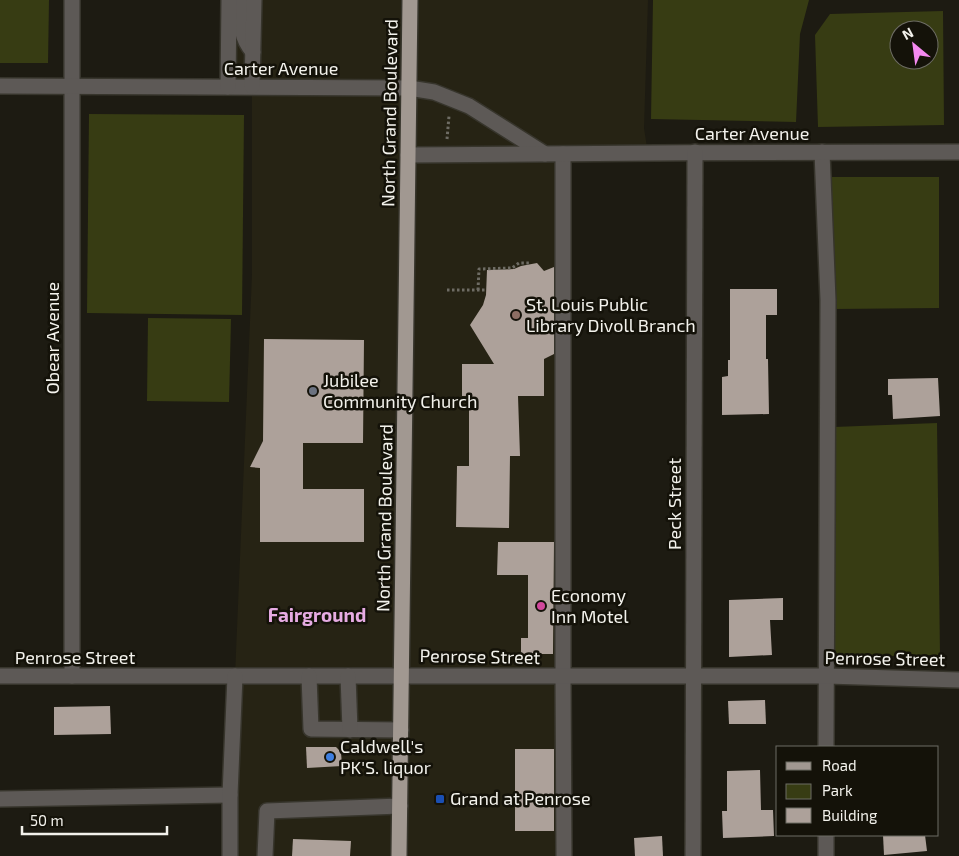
<svg xmlns="http://www.w3.org/2000/svg" width="959" height="856" font-family="'Exo 2',sans-serif">
<style>
.built{fill:#262314}
.green{fill:#373c13;fill-rule:evenodd}
.building{fill:#ada19a}
.lines{fill:none;stroke-linecap:round;stroke-linejoin:round}
.minor-casing{stroke:#37352c;stroke-width:18}
.major-casing{stroke:#37352c;stroke-width:18}
.path{stroke:#6e6c64;stroke-width:3;stroke-dasharray:2.5 2.5;stroke-linecap:butt}
.minor{stroke:#5d5956;stroke-width:15}
.major{stroke:#a19891;stroke-width:15}
.education-dot{fill:#8d6e63;stroke:#141209;stroke-width:2}
.worship-dot{fill:#6b7280;stroke:#141209;stroke-width:2}
.hotel-dot{fill:#d1479c;stroke:#141209;stroke-width:2}
.shop-dot{fill:#3f7fe0;stroke:#141209;stroke-width:2}
.transit-dot{fill:#1a4fb4;stroke:#141209;stroke-width:2}
.labels{text-anchor:middle;stroke-width:5;stroke-linejoin:round;paint-order:stroke}
.street-label{font-size:18px;fill:#f3f2ec;stroke:#141209}
.poi-label{font-size:18px;fill:#f3f2ec;stroke:#141209;text-anchor:start}
.neighbourhood-label{font-size:19px;font-weight:bold;fill:#e6abe3;stroke:#141209}
</style>
<rect width="100%" height="100%" fill="#1d1b12"/>
<path class="built" d="M229,0H648L644,128L648,154H563L562,856H232L235,676L252,274V87H228Z"/>
<g class="green">
<path d="M0,0H49L48,63H0Z"/>
<path d="M653,0H809L800,34L796,122L651,119Z"/>
<path d="M943,11L944,125L818,127L815,35L830,14ZM899,30H929V60H899Z"/>
<path d="M89,114L244,115L242,315L87,313Z"/>
<path d="M831,177H939V308L834,309Z"/>
<path d="M148,318L231,319L229,402L147,401Z"/>
<path d="M937,423L940,655L833,657L834,427Z"/>
</g>
<g class="building">
<path d="M537,263L544,271L554,267V354L544,359V396H518L520,456H510L509,528L456,527L457,466H469V396H462V364H494L470,325L483,305L486,295L487,270L514,269L521,266Z"/>
<path d="M730,289H777V315H766V359H768L769,414L722,415V377L728,376V360H730Z"/>
<path d="M264,339L364,340L363,443H303V489H364V542H260V468L250,467L263,441Z"/>
<path d="M938,378L940,416L893,419L892,395H888V379Z"/>
<path d="M498,542H554L553,654H521V638H528V575H497Z"/>
<path d="M783,598V620H770L772,655L729,657V600Z"/>
<path d="M765,700L766,724H729L728,701Z"/>
<path d="M110,706L111,734L54,735V707Z"/>
<path d="M306,747H336L341,752L342,766L307,768Z"/>
<rect x="515" y="749" width="39" height="82"/>
<path d="M760,770L761,810H773L774,836L723,838L722,811H727V771Z"/>
<path d="M883,835H925L927,851L884,855Z"/>
<path d="M662,836L663,856H635L634,838Z"/>
<path d="M293,839L351,841L350,856H292Z"/>
</g>
<g class="lines">
<defs>
<g id="minor">
<path d="M72,0V676"/>
<path d="M243,0C242,22 238,34 253,52"/>
<path d="M0,86L409,88L434,92L469,106L545,154"/>
<path d="M252,86L254,0"/>
<path d="M228,87L229,0"/>
<path d="M822,152L828,300L826,747"/>
<path d="M563,154V677L564,856"/>
<path d="M408,155C592,153 775,152 959,152"/>
<path d="M0,676H827L959,680"/>
<path d="M309,676L311,729L401,730"/>
<path d="M348,676L350,730"/>
<path d="M0,799L230,795"/>
<path d="M230,856V795L235,676"/>
<path d="M265,856L267,811L400,806"/>
<path d="M693,856L695,152"/>
<path d="M826,856V835"/>
</g>
<path id="major" d="M399,856L410,0"/>
</defs>
<use href="#minor" class="minor-casing"/>
<use href="#major" class="major-casing"/>
<g class="path">
<path d="M447,139L449,116"/>
<path d="M447,290H485"/>
<path d="M478,290L479,269L512,268L519,263H529"/>
</g>
<use href="#minor" class="minor"/>
<use href="#major" class="major"/>
</g>
<circle class="education-dot" cx="516" cy="315" r="5"/>
<circle class="worship-dot" cx="313" cy="391" r="5"/>
<circle class="hotel-dot" cx="541" cy="606" r="5"/>
<circle class="shop-dot" cx="330" cy="757" r="5"/>
<rect class="transit-dot" x="435" y="794" width="10" height="10" rx="2.5"/>
<g class="labels">
<g class="street-label">
<text x="281" y="75">Carter Avenue</text>
<text transform="translate(390 113) rotate(-89)" y="6">North Grand Boulevard</text>
<text x="752" y="140">Carter Avenue</text>
<text transform="translate(53 338) rotate(-90)" y="6">Obear Avenue</text>
<text transform="translate(675 504) rotate(-90)" y="6">Peck Street</text>
<text transform="translate(385 518) rotate(-89)" y="6">North Grand Boulevard</text>
<text transform="translate(480 657) rotate(1)" y="6">Penrose Street</text>
<text x="75" y="664">Penrose Street</text>
<text transform="translate(885 659) rotate(1)" y="6">Penrose Street</text>
</g>
<g class="poi-label">
<text x="526" y="311">St. Louis Public<tspan x="526" dy="21">Library Divoll Branch</tspan></text>
<text x="323" y="387">Jubilee<tspan x="323" dy="21">Community Church</tspan></text>
<text x="551" y="602">Economy<tspan x="551" dy="21">Inn Motel</tspan></text>
<text x="340" y="753">Caldwell's<tspan x="340" dy="21">PK'S. liquor</tspan></text>
<text x="450" y="805">Grand at Penrose</text>
</g>
<g class="neighbourhood-label">
<text x="317" y="622">Fairground</text>
</g>
</g>
<rect x="776" y="746" width="162" height="90" fill="#141209" stroke="#6d6c64"/>
<rect x="786" y="762" width="25" height="8" fill="#a19891" stroke="#6d6c64"/>
<text x="822" y="771" font-size="15" fill="#f3f2ec">Road</text>
<rect x="786" y="784" width="25" height="15" fill="#373c13" stroke="#6d6c64"/>
<text x="822" y="796" font-size="15" fill="#f3f2ec">Park</text>
<rect x="786" y="808" width="25" height="15" fill="#ada19a" stroke="#6d6c64"/>
<text x="822" y="821" font-size="15" fill="#f3f2ec">Building</text>
<g transform="translate(914 45) rotate(331)"><circle r="24" fill="#141209" stroke="#6d6c64"/>
<path d="M0-4L9 19L0 12L-9 19Z" fill="#f489f0"/>
<text y="-8" font-size="14" font-weight="bold" text-anchor="middle" fill="#f3f2ec">N</text>
</g>
<path d="M22 826v8h145v-8" fill="none" stroke="#f3f2ec" stroke-width="2.5"/>
<text x="30" y="826" font-size="15" fill="#f3f2ec" stroke="#141209" stroke-width="4" paint-order="stroke">50 m</text>
</svg>
